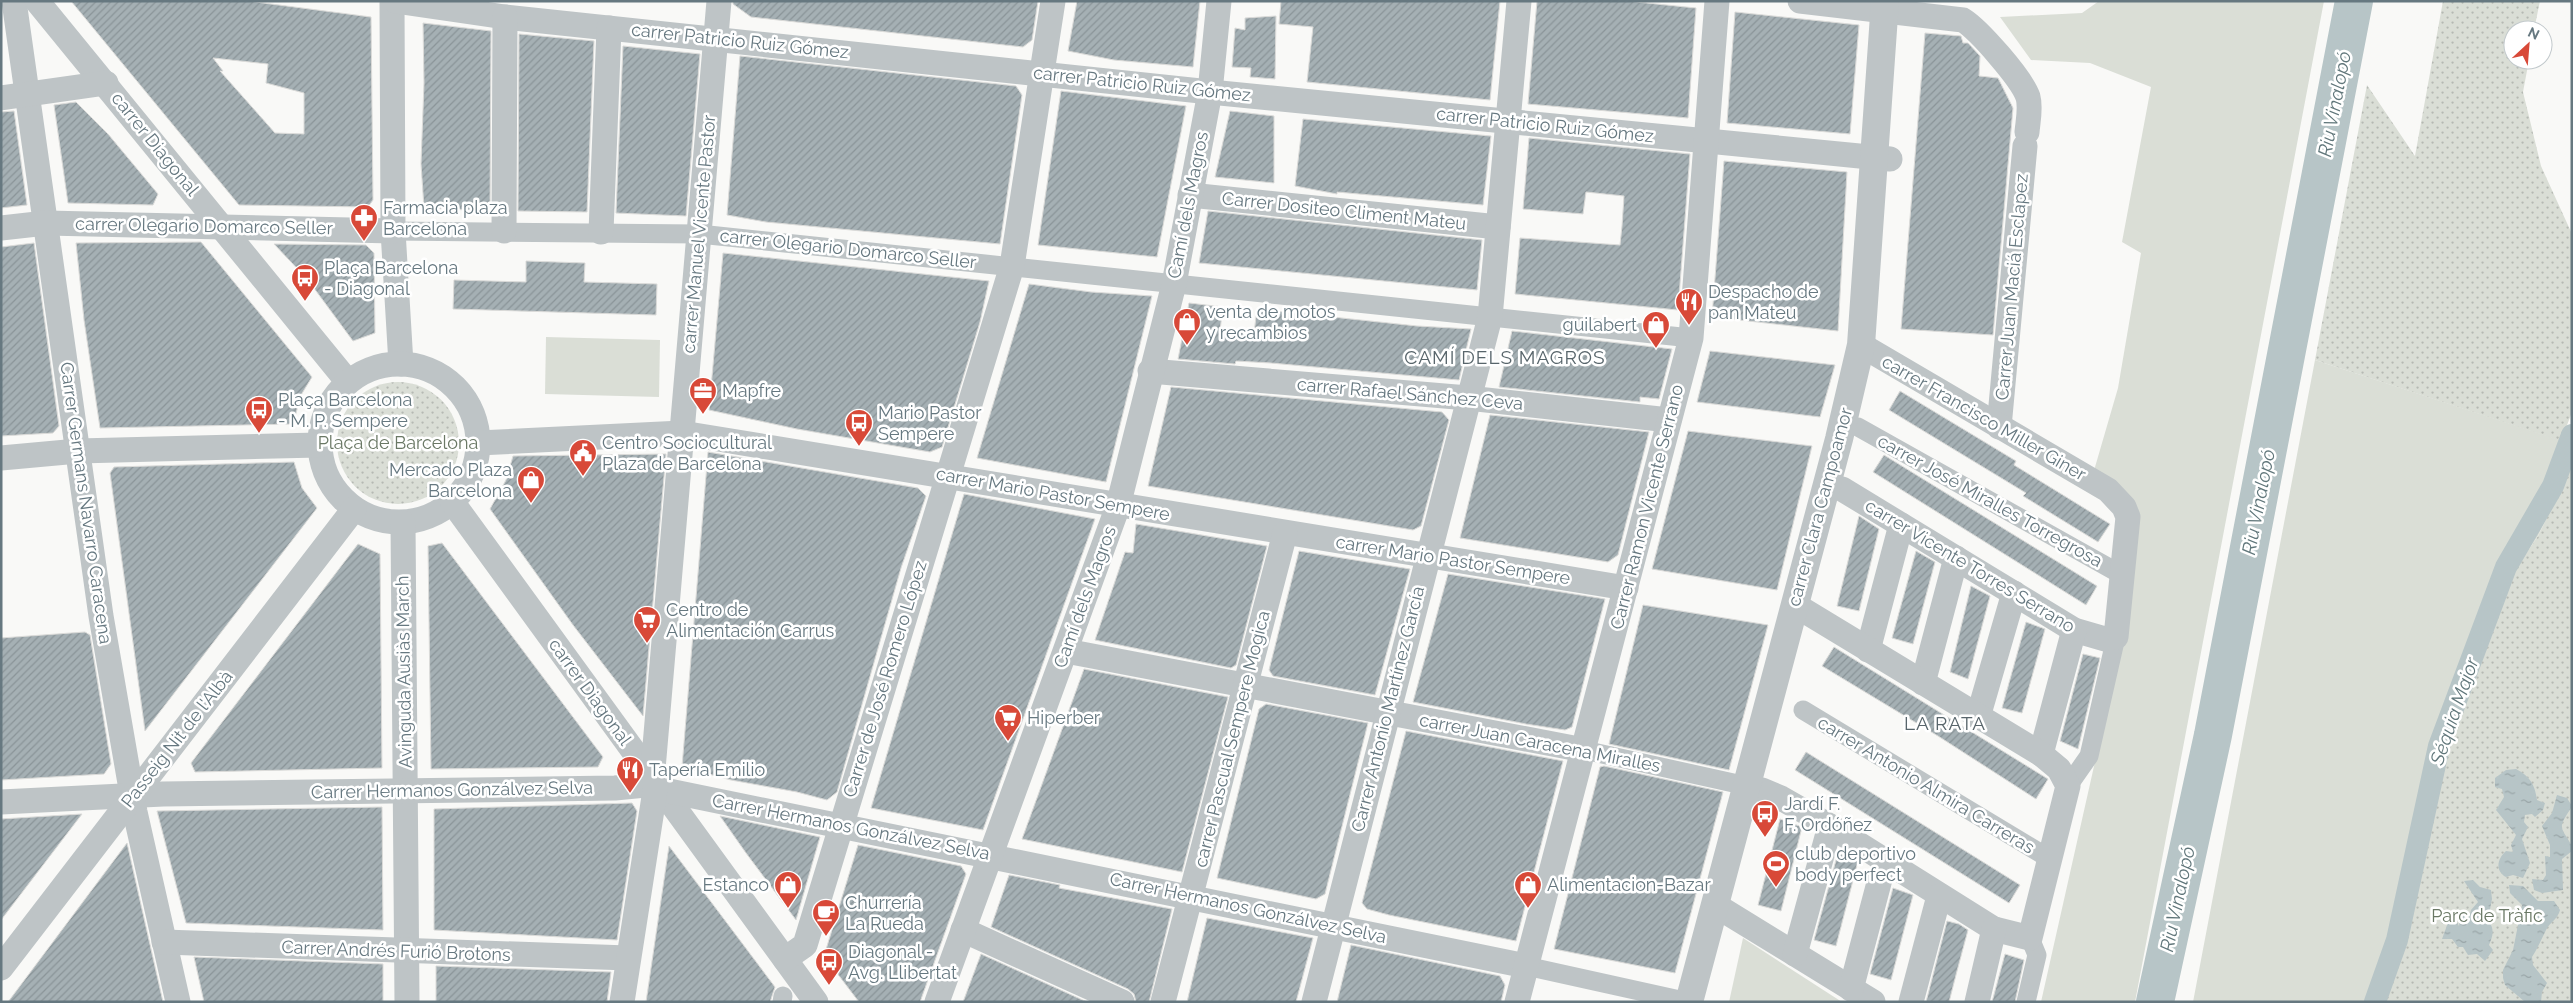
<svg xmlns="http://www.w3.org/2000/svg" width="2573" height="1003" font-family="Raleway,sans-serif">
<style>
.grass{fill:url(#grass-dots)}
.garden{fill:#daded6}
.water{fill:url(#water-ripples)}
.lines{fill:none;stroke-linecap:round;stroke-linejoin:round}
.canal{stroke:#b7c5c7;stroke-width:22}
.river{stroke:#b7c5c7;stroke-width:38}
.building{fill:url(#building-hatch);stroke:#dbdbd9;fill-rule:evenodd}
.pedestrian{stroke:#bec4c6;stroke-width:19}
.minor{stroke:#bec4c6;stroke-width:25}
.tertiary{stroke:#bec4c6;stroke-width:28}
.labels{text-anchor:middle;stroke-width:5;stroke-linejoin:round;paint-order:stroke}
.street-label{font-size:18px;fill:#667880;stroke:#fff}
.poi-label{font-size:18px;fill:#667880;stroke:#fff;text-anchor:start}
.park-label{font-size:18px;fill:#6a7865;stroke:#fff}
.water-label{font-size:19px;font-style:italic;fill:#60767a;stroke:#fff}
.neighbourhood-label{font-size:19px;letter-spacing:1px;fill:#58656b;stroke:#fff}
</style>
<defs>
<pattern id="grass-dots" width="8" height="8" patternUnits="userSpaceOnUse" patternTransform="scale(1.25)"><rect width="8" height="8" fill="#daded6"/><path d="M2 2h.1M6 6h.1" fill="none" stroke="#b5b9b3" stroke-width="1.8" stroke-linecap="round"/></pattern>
<pattern id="water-ripples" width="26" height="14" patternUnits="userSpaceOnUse" patternTransform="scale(1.25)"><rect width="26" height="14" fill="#b7c5c7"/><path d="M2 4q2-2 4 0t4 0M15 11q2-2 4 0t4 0" fill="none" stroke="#99a5a7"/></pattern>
<pattern id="building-hatch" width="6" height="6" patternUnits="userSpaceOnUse" patternTransform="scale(1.25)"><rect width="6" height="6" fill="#a5b0b4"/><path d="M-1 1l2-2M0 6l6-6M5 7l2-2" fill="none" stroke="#8a9498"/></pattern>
</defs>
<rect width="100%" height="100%" fill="#f9f9f7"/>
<g class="grass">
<path d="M2443,1H2540L2534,30H2513V60H2529L2523,92L2541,166L2572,234V412L2561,441L2315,360L2367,85L2415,156Z"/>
<circle cx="398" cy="443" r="61"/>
<path d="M2572,466V1002H2373L2394,939L2442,747L2509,578L2538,536Z"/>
</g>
<g class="garden">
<path d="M2099,1H2324L2135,1002H2041L2119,655L2132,503L2093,474L2118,388L2141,253L2122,242L2151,87L2090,63L2031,60L2000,17L2082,13Z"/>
<path d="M546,337L660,340L659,397L545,394Z"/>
<path d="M2315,360L2572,444V466L2538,536L2509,578L2442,747L2394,939L2373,1002H2193Z"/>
<path d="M1743,938L1842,1002H1729Z"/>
</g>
<g class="water">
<path d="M2516,769C2530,776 2535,785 2537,800L2545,803L2543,810L2535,817L2532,814L2525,815L2524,822L2528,827L2522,839L2530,863L2523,878L2513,875L2506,877C2494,870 2498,858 2506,851L2513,852L2511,845L2516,835L2496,810L2504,797L2502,789L2495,787V778L2506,770Z"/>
<path d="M2557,795L2567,798L2572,806C2569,812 2563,819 2562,825C2561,834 2572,839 2572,851L2562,859L2563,890L2542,893L2534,890L2532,879L2543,880L2546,875L2545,856L2550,857V845L2542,826L2552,813Z"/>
<path d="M2473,880L2480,887L2491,890L2492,899L2488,920C2495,929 2493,936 2489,945L2493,950L2485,961L2477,954L2468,955L2463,947H2458L2452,939H2442L2449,920L2455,919L2459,926L2460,918L2465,915L2467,925L2471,910L2478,902L2464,881Z"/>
<path d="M2509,885L2523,886L2538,901H2554L2560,910C2558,919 2550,922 2546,930C2541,940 2538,948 2532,957L2533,965L2547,983L2542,992L2541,1002H2525L2505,985L2503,978V970L2513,950L2522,905L2510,893Z"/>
</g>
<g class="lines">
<path class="canal" d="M2375,1002L2397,940L2439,746L2506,567L2553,486L2572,435"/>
<path class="river" d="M2155,1002L2213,735L2354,1"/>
</g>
<g class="building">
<path d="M71,1H248L371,17L373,200L368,207L239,205ZM213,58L268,64L266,83L304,93V134L275,133L220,71H223Z"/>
<path d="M733,1H1038L1032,40L1023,47L751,17L733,4Z"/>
<path d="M1077,1H1200L1193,67L1114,60L1068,51Z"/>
<path d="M1281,1H1500L1490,100L1307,82L1313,27L1279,24Z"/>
<path d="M1537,1H1627L1696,8L1688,118L1528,104Z"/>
<path d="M1735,12L1859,25L1850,134L1727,123Z"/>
<path d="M1276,16L1275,79L1250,77L1251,68L1232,67L1235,28L1245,30V18Z"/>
<path d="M423,23L491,31L490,211L424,208L421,164L424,83Z"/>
<path d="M1925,33L1961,36L1963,43H1968L1980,56L1979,76L1998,78L2013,108L1993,335L1901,329Z"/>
<path d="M519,34L594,41L587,212L518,211Z"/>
<path d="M623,46L700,54L686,216L616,213Z"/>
<path d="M740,56L1016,86L1022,95L1000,244L766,222L727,215Z"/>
<path d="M1061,91L1186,106L1157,257L1038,245Z"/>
<path d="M76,102L108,134L158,194L153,205L68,203L54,105Z"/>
<path d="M14,111L27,205L1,208V112Z"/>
<path d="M1230,111L1274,116V183L1215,177Z"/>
<path d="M1303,119L1491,136L1483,205L1348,193L1337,192V194L1295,186Z"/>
<path d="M1529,138L1690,154L1678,310L1515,294L1520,238L1620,245L1622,226L1624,196L1586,192L1583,214L1523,209Z"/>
<path d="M1724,161L1847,172L1838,331L1712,317Z"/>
<path d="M1208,211L1482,240L1477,290L1199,263Z"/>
<path d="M201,242L312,377L301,395L293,424L100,428L84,320L76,243Z"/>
<path d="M34,243L59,426L53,433L1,436V247Z"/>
<path d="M274,244L366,245L374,253L375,333L353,341L308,280Z"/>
<path d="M723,253L989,281L980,322L942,447L930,452L797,429L709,410Z"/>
<path d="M526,261L585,263L584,282L657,284L656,315L453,309L454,280L526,282Z"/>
<path d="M1029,284L1091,292L1152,296L1106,482L977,458Z"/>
<path d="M1189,303L1223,307L1220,330L1254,333L1257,309L1417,326L1471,329L1459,380L1271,363L1236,361L1235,364L1178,359Z"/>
<path d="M1512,331L1672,349L1659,399L1640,397V402L1499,387Z"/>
<path d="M1710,351L1835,365L1820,417L1697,402Z"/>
<path d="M1171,387L1442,412L1449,420L1421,526L1413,530L1148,486Z"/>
<path d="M1900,391L2016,461L2014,465L2110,524L2098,542L2023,496L2026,493L1889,410Z"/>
<path d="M1490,415L1649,432L1618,555L1608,562L1460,538Z"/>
<path d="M1688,431L1812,446L1777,590L1652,569Z"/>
<path d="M708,452L918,488L926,496L901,568L837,792L827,800L797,792L731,780L682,767Z"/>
<path d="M666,454L643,716L573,625L490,509L506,480L513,456Z"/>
<path d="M1884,455L2097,586L2086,605L1873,472Z"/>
<path d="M294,462L302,488L317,508L145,731L110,473L114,467Z"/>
<path d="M964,494L1095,519L983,830L871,808Z"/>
<path d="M1859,516L1879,529L1859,611L1837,606Z"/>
<path d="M1136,524L1267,546L1236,665L1231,668L1095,640L1125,552L1133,553Z"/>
<path d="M442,543L603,757L598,767L431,769L428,546Z"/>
<path d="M358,544L380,554L382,768L195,772L191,763Z"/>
<path d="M1299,551L1410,569L1375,695L1273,676L1269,670Z"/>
<path d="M1916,551L1935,562L1913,644L1892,638Z"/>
<path d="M1448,574L1605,599L1572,727L1565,730L1526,724L1413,702Z"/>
<path d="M1971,586L1990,596L1968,679L1950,672Z"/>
<path d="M1643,605L1768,625L1729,770L1609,744Z"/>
<path d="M2026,622L2045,629L2022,713L2002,708Z"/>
<path d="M85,632L90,635L111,764L104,774L1,780V638Z"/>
<path d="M1834,647L2048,779L2036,799L1938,736L1822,666Z"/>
<path d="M2083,654L2100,658L2078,749L2060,741Z"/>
<path d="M1084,669L1228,697L1182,872L1022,839Z"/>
<path d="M1266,704L1368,723L1325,894L1316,899L1217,878L1259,709Z"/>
<path d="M1406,731L1563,761L1516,941L1389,915L1367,909L1362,903Z"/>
<path d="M1806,752L2020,885L2009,903L1795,770Z"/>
<path d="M1604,766L1723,792L1675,973L1554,949L1600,767Z"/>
<path d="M632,803L637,811L617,940L434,930V809Z"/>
<path d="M382,807L383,930L186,923L157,811Z"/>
<path d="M82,814L1,920V819Z"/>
<path d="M720,816L820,837L796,920L746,853Z"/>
<path d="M1780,819L1802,827L1781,911L1758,905Z"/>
<path d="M127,843L163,1002H8Z"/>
<path d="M858,845L961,866L966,874L920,1002H859L824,956Z"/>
<path d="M669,846L775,987L770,1002H646Z"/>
<path d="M1838,853L1858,861L1836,946L1814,940Z"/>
<path d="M1009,875L1060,885L1059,888L1172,909L1149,1002H1136L1134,994L1128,989L991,927Z"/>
<path d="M1893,888L1913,895L1891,980L1870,974Z"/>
<path d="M1207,918L1313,938L1296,1002H1187Z"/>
<path d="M1947,921L1959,924L1968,930L1957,971L1949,1002H1926Z"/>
<path d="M1351,945L1500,976L1505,985L1501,1002H1337Z"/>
<path d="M981,954L1087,1002H963Z"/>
<path d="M2005,954L2024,960L2015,1002H1992Z"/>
<path d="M194,957L383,964V1002H204Z"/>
<path d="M436,966L611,972L607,1002H436Z"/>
</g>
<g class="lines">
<g class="pedestrian">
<path d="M393,231L699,234L1691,338"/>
<path d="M1858,427L2122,575"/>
<path d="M1803,710L2050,859"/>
<path d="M1584,750L1747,786"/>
<path d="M2068,786L2089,756L2116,637"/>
<path d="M1526,966L1689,1002"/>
<path d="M782,1002L783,996"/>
<path d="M2026,1002L2037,955L2030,938"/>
</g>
<g class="minor">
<path d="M14,1L101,616L135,812L178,1002"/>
<path d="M37,1L348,382"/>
<path d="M392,1L393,231L401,364"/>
<path d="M395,1L505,17L1210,92L1890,159"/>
<path d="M1800,1L1963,20C1979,30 2022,79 2028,97C2031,108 2028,121 2027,132"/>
<path d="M1,98L106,83"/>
<path d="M1190,195L1498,227"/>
<path d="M1,228L46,223L393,231"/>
<path d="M504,231L505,17"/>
<path d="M601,232L609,28"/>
<circle cx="399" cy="443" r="79"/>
<path d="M1150,371L1468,398L1669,420"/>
<path d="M1999,427L2025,146"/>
<path d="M478,443L682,433L1626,588"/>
<path d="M1,458L78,451L319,445"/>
<path d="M1827,485L1842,489L2074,630L2105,639L2116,637L2128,517L2124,507L2108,490L1861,345"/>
<path d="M453,503L816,1002"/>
<path d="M403,523L407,1002"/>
<path d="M1868,650L1901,525"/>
<path d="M1066,651L1584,750"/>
<path d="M1923,683L1956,558"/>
<path d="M1978,717L2014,593"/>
<path d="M2041,754L2074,630"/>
<path d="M1747,786L1762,790L1781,798L1830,826L1994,929L2030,938L2068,786L2059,769L2041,754L1795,605"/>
<path d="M1,802L163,794L615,788L656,784L669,791L1526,966"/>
<path d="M1715,905L1873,1002"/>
<path d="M963,930L1122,1002"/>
<path d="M164,942L628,958"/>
<path d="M1795,954L1830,826"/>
<path d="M785,959L805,945L1012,266L1053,1"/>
<path d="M1,968L354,509"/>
<path d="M1851,989L1885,860"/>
<path d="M622,1002L656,784L653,769L719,1"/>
<path d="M937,1002L1118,506L1174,284L1210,92L1219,1"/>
<path d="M1163,1002L1285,533"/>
<path d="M1314,1002L1490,317L1519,1"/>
<path d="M1517,1002L1691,338L1717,1"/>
<path d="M1911,1002L1939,896"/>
<path d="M1977,1002L1994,929"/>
</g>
<path class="tertiary" d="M1689,1002L1839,439L1861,345L1885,1"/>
</g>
<defs>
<symbol id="pharmacy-pin" viewBox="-11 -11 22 30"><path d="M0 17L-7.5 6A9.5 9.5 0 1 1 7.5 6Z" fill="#d84938" stroke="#fff"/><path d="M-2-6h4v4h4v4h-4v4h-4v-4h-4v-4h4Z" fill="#fff"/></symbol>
<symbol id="bus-pin" viewBox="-11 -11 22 30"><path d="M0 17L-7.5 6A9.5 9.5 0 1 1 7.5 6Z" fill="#d84938" stroke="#fff"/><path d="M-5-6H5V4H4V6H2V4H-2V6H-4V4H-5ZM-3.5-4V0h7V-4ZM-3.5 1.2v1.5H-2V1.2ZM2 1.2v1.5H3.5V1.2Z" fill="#fff"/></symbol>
<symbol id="restaurant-pin" viewBox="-11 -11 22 30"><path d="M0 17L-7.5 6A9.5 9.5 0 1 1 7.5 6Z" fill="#d84938" stroke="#fff"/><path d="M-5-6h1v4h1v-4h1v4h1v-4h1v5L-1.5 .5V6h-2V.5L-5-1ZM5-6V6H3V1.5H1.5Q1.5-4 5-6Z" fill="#fff"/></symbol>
<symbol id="shop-pin" viewBox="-11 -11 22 30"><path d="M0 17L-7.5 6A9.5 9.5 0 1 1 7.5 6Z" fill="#d84938" stroke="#fff"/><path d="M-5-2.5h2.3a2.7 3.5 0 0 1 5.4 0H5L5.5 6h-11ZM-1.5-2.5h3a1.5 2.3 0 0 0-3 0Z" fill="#fff"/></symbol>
<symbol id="office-pin" viewBox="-11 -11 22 30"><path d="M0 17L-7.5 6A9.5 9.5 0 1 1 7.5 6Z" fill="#d84938" stroke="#fff"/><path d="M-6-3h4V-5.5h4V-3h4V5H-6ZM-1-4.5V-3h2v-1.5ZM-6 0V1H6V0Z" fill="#fff"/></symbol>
<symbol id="civic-pin" viewBox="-11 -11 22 30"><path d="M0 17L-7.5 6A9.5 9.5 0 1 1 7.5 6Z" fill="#d84938" stroke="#fff"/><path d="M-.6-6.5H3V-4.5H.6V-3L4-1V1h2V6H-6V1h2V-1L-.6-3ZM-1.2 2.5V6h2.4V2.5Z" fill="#fff"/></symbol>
<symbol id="supermarket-pin" viewBox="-11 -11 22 30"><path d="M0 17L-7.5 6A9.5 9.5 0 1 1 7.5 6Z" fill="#d84938" stroke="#fff"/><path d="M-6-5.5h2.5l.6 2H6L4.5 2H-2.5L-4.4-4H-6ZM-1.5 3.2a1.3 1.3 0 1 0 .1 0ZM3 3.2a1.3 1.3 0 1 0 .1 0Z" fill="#fff"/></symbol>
<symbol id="stadium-pin" viewBox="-11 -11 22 30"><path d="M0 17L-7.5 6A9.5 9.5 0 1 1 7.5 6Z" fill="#d84938" stroke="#fff"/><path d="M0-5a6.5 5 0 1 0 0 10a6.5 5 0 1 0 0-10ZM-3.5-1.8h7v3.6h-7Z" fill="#fff"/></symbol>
<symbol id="cafe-pin" viewBox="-11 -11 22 30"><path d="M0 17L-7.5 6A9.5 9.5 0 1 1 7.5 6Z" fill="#d84938" stroke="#fff"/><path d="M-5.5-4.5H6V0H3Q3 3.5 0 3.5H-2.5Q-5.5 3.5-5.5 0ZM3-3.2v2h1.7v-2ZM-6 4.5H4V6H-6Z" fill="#fff"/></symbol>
</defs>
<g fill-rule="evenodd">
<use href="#pharmacy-pin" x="348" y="202" width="32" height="43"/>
<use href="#bus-pin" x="289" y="262" width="32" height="43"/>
<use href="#restaurant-pin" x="1673" y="286" width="32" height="43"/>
<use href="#shop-pin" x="1171" y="306" width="32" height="43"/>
<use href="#shop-pin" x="1640" y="309" width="32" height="43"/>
<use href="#office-pin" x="687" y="375" width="32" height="43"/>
<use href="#bus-pin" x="243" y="394" width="32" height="43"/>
<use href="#bus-pin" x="843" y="407" width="32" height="43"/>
<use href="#civic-pin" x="567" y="437" width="32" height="43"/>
<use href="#shop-pin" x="515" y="464" width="32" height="43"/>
<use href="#supermarket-pin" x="631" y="604" width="32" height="43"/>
<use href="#supermarket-pin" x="992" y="702" width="32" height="43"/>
<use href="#restaurant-pin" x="614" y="754" width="32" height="43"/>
<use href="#bus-pin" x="1749" y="798" width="32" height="43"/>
<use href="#stadium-pin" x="1760" y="848" width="32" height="43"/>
<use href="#shop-pin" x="772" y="869" width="32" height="43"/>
<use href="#shop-pin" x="1512" y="869" width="32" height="43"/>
<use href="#cafe-pin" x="810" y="897" width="32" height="43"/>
<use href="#bus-pin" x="813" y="946" width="32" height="43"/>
</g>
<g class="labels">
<g class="street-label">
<text transform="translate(740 41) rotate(6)" y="6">carrer Patricio Ruiz Gómez</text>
<text transform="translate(1142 84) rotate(6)" y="6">carrer Patricio Ruiz Gómez</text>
<text transform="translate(1545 125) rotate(6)" y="6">carrer Patricio Ruiz Gómez</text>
<text transform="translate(155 144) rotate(51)" y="6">carrer Diagonal</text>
<text transform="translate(1188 205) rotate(-79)" y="6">Camí dels Magros</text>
<text transform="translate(1344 211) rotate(6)" y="6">Carrer Dositeo Climent Mateu</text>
<text transform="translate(204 226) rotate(1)" y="6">carrer Olegario Domarco Seller</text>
<text transform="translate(699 234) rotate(-85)" y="6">carrer Manuel Vicente Pastor</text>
<text transform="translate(848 249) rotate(6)" y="6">carrer Olegario Domarco Seller</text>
<text transform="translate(2012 287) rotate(-85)" y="6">Carrer Juan Maciá Esclapez</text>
<text transform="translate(1410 394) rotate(5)" y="6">carrer Rafael Sánchez Ceva</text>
<text transform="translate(1984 418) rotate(30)" y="6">carrer Francisco Miller Giner</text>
<text transform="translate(1053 494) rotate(10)" y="6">carrer Mario Pastor Sempere</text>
<text transform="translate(1990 501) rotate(29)" y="6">carrer José Miralles Torregrosa</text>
<text transform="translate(86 503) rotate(82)" y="6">Carrer Germans Navarro Caracena</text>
<text transform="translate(1647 507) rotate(-76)" y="6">Carrer Ramon Vicente Serrano</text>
<text transform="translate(1820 507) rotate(-75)" y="6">carrer Clara Campoamor</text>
<text transform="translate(1453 560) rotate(9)" y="6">carrer Mario Pastor Sempere</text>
<text transform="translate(1970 566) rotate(31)" y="6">carrer Vicente Torres Serrano</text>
<text transform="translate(1085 597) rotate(-70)" y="6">Camí dels Magros</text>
<text transform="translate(404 672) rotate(-91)" y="6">Avinguda Ausiàs March</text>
<text transform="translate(885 679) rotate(-73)" y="6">Carrer de José Romero López</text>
<text transform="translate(590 692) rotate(54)" y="6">carrer Diagonal</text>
<text transform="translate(1388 709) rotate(-76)" y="6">Carrer Antonio Martínez García</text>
<text transform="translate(177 739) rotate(-52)" y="6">Passeig Nit de l'Albà</text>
<text transform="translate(1232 739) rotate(-76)" y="6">carrer Pascual Sempere Mogica</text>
<text transform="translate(1540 743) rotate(11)" y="6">carrer Juan Caracena Miralles</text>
<text transform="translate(1926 785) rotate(31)" y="6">carrer Antonio Almira Carreras</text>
<text transform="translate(452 790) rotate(-1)" y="6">Carrer Hermanos Gonzálvez Selva</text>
<text transform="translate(851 827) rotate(11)" y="6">Carrer Hermanos Gonzálvez Selva</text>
<text transform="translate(1248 908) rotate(12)" y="6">Carrer Hermanos Gonzálvez Selva</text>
<text transform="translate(396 951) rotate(2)" y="6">Carrer Andrés Furió Brotons</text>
</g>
<g class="poi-label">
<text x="383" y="214">Farmacia plaza<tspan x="383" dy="21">Barcelona</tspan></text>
<text x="324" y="274">Plaça Barcelona<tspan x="324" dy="21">- Diagonal</tspan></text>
<text x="1708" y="298">Despacho de<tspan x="1708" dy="21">pan Mateu</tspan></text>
<text x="1206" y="318">venta de motos<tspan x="1206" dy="21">y recambios</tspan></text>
<text x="1637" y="331" text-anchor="end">guilabert</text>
<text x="722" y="397">Mapfre</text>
<text x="278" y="406">Plaça Barcelona<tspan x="278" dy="21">- M. P. Sempere</tspan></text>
<text x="878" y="419">Mario Pastor<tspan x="878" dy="21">Sempere</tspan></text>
<text x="602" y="449">Centro Sociocultural<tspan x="602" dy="21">Plaza de Barcelona</tspan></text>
<text x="512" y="476" text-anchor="end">Mercado Plaza<tspan x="512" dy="21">Barcelona</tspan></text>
<text x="666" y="616">Centro de<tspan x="666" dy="21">Alimentación Carrus</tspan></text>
<text x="1027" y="724">Hiperber</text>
<text x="649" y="776">Tapería Emilio</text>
<text x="1784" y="810">Jardí F.<tspan x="1784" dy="21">F. Ordóñez</tspan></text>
<text x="1795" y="860">club deportivo<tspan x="1795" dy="21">body perfect</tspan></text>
<text x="769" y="891" text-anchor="end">Estanco</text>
<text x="1547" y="891">Alimentacion-Bazar</text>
<text x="845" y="909">Churrería<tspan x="845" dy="21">La Rueda</tspan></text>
<text x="848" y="958">Diagonal -<tspan x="848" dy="21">Avg. Llibertat</tspan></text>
</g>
<g class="park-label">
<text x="398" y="449">Plaça de Barcelona</text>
<text x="2487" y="922">Parc de Tràfic</text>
</g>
<g class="water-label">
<text transform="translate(2334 104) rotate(-79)" y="7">Riu Vinalopó</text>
<text transform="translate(2258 502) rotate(-79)" y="7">Riu Vinalopó</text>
<text transform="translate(2454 711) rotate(-71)" y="7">Séquia Major</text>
<text transform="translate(2177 899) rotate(-78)" y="7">Riu Vinalopó</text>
</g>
<g class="neighbourhood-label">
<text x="1505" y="364">CAMÍ DELS MAGROS</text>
<text x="1945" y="730">LA RATA</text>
</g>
</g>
<rect width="2573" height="1003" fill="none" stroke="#667880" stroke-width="5"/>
<g transform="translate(2528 45) rotate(26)"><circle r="24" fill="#ffffff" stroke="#c2c9cc"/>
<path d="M0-4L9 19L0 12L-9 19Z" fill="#d84938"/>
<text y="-8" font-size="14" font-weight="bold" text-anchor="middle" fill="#667880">N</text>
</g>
</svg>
